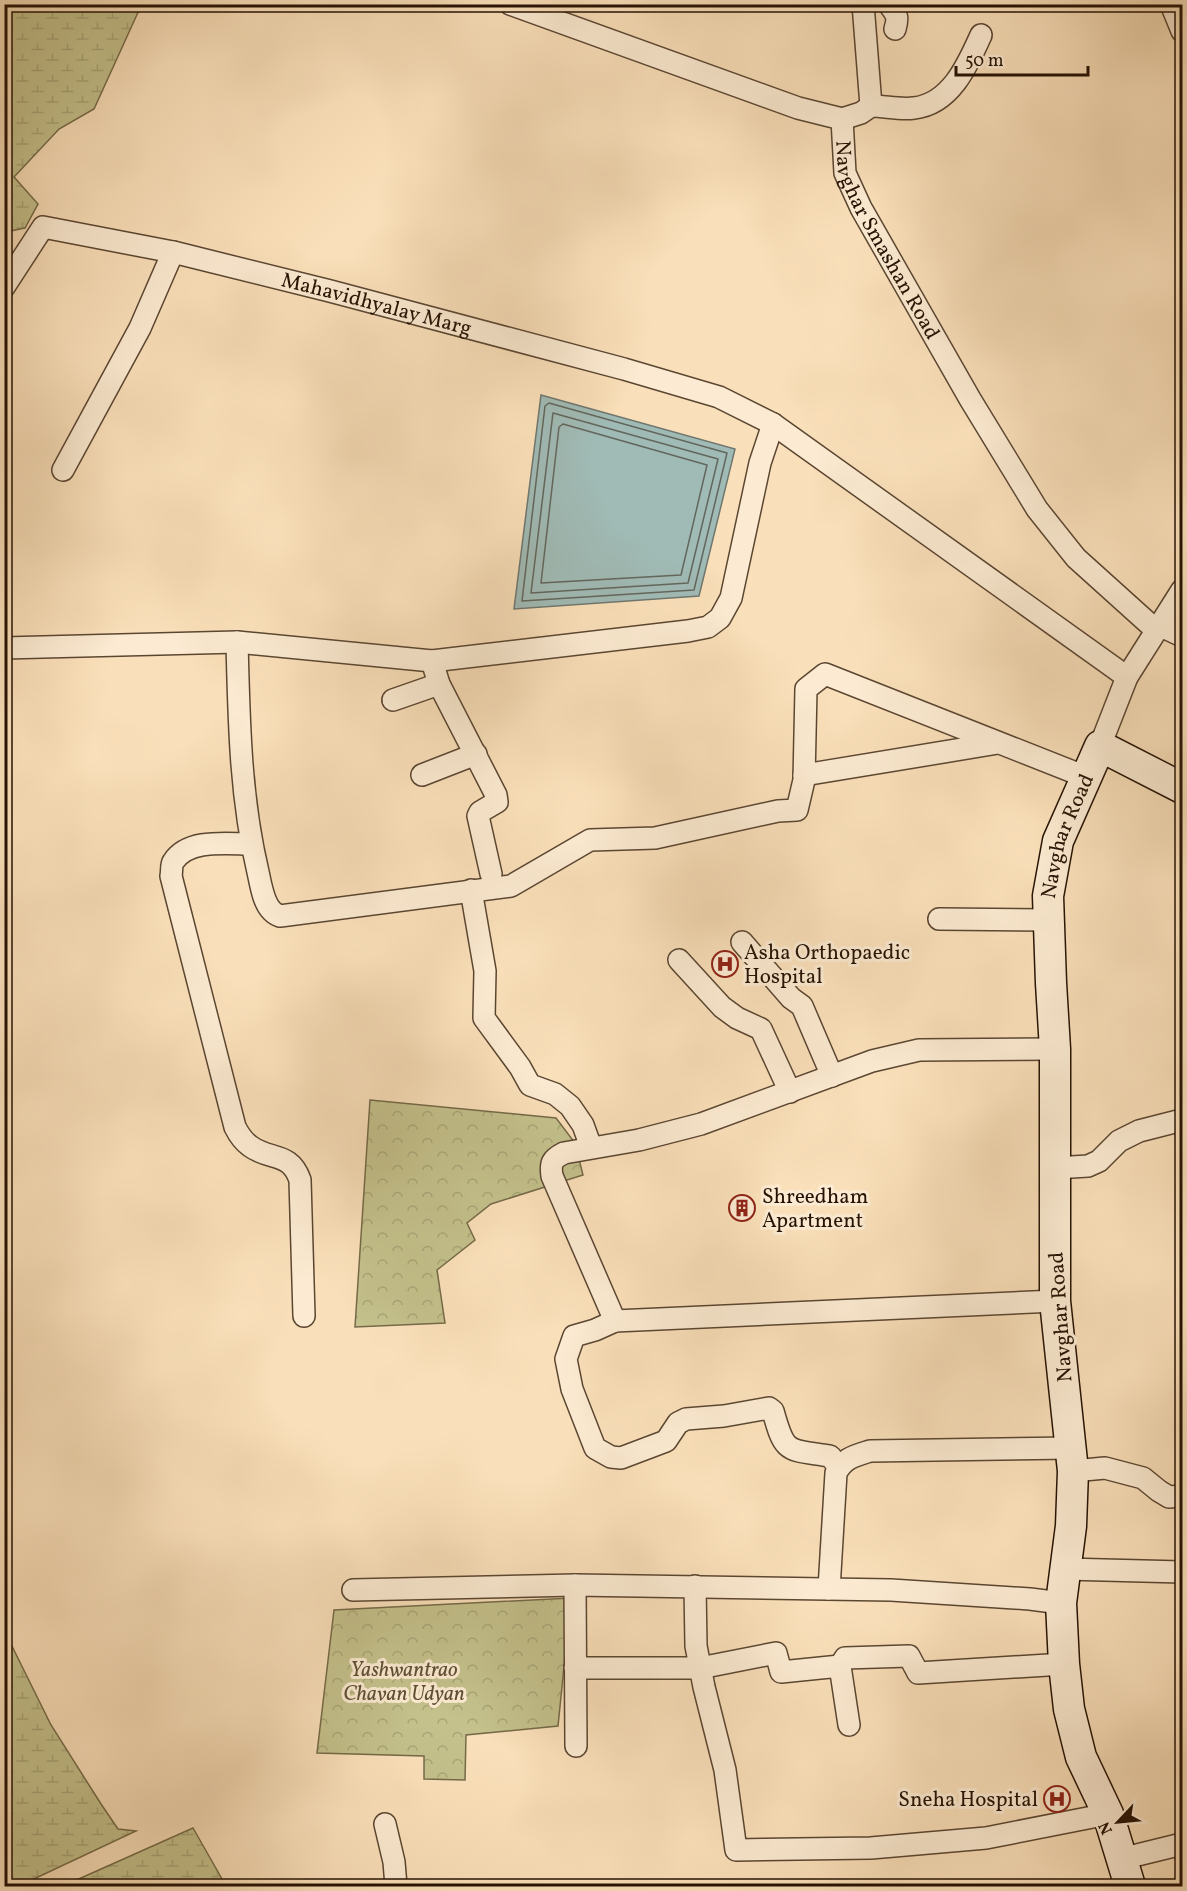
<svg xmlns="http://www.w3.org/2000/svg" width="1187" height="1891" font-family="Vollkorn,serif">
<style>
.wetland{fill:url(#wetland-marsh);stroke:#756a48;stroke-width:1.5}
.park{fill:url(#park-crowns);stroke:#756a48;stroke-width:1.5}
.water{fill:#a0bbb6;stroke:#6f776f;stroke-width:1.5}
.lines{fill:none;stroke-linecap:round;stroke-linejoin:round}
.shore{stroke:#63665d;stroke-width:1.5}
.street-casing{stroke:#5b4632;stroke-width:24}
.secondary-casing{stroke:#261204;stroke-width:33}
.street{stroke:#fcebd2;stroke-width:21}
.secondary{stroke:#fcebd2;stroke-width:30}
.labels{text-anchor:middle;stroke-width:6;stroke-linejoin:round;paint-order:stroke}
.street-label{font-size:21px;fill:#261204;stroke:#fcebd2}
.poi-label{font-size:21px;fill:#261204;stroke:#fcebd2;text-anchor:start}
.park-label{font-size:21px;font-style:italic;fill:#5d4f34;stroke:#fcebd2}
</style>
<defs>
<pattern id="wetland-marsh" width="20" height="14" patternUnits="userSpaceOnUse" patternTransform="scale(1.5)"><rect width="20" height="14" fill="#c4c18c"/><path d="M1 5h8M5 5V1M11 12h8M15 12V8" fill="none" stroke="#a8a577"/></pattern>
<pattern id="park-crowns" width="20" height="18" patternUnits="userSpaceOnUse" patternTransform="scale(1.5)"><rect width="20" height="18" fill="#c4c18c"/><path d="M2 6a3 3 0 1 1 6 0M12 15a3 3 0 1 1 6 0" fill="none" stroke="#a8a577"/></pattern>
</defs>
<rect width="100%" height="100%" fill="#fae0ba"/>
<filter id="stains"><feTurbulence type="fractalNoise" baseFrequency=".00333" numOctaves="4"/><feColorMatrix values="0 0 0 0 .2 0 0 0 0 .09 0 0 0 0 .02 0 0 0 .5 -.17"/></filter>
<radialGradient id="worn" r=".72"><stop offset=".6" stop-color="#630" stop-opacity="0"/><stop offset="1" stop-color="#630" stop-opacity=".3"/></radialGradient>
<g class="wetland">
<path d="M133,5L140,8L94,109L59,129L14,177L38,204L25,228L5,232V5Z"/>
<path d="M4,1630L51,1725L101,1804L118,1829L136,1831L19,1886H5Z"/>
<path d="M193,1828L226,1886H63Z"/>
</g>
<g class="park">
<path d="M370,1100L556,1118L575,1143L583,1175L491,1204L467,1223L475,1240L437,1270L445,1323L355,1327Z"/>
<path d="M571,1598L558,1726L466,1735L465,1780L424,1779V1756L317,1753L334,1610Z"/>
</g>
<path class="water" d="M541,395L735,449L699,596L514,609Z"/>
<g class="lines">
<g class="shore">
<path d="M549,403L727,453L694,590L522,601L545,406Z"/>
<path d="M553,413L718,459L688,583L531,593Z"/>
<path d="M563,424L707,465L681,575L541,583L559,427Z"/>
</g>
<defs>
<g id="street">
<path id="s1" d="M510,4L798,108L842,119L845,173L861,208L970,399L1037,509L1076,558L1157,631"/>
<path d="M889,4C896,15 899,15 895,29"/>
<path d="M1171,4L1182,31"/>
<path d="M871,106C885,106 900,110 914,108C951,104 968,64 981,35"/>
<path d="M842,119L861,113L871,106L863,4"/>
<path id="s2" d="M4,287L43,227L173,252L330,291L624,369L719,397L773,424L1127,677"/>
<path d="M63,470L140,328L173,252"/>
<path d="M1161,626L1182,636"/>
<path d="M237,642C239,720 240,796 258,872C261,885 263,902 272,911C274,913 277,915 280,916L511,886L590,840L655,838L778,811L797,810L804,780L806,689L825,674L1086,777"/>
<path d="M4,648L237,642L432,661L688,631L708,627L720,618L731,598L760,463L773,424"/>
<path d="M432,661L439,684L496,795L497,802L480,812L478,816L491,874"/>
<path d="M393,700L439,684"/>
<path d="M1100,746L1127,677L1182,590"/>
<path d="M422,775L476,754"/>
<path d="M804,775L998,743"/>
<path d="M251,844C228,844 188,838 173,862C171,865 172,872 171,876L235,1127C239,1135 243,1141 250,1146C270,1161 290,1151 300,1180L304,1316"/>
<path d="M471,890L485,971L484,1018L520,1067L530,1085L555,1094L570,1106L583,1125L591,1147"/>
<path d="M939,919L1049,920"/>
<path d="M742,942L791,998L802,1006L832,1076"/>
<path d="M679,960L722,1007L737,1018L761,1029L790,1092"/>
<path d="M1055,1168L1088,1166L1099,1161L1119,1141L1139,1131L1182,1120"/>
<path d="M615,1321L552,1176C550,1163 552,1159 564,1153L639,1140L701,1124L872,1061L919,1050L1055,1049"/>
<path d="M839,1467L830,1456C787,1449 785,1455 773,1411L769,1408L724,1416L686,1419L678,1423L666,1441L621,1458L611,1457L595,1448L572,1389L566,1359L574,1336L595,1330L615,1321L1055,1301"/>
<path d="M1073,1471L1105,1468L1143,1478L1159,1491L1169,1497L1182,1496"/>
<path d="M1065,1569L1182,1572"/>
<path d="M695,1586L696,1646L704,1687L725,1770L736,1850L871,1848L986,1838L1108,1814"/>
<path d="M829,1589L836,1473C844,1458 854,1456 870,1451L1071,1448"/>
<path d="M353,1590L575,1585"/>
<path d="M840,1666L845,1658L909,1656L918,1673L1064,1664"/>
<path d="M575,1668H700L776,1653L781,1672L840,1666L849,1725"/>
<path d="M576,1746L575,1585L891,1590L1030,1599L1061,1603"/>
<path d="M385,1824L394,1862L396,1886"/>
<path d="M1121,1859L1182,1844"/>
</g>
<g id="secondary">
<path id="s3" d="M1130,1886L1108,1814L1081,1757L1069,1709L1064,1664L1061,1603L1071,1526L1073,1471L1055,1301V1049L1051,983L1048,896L1058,841L1100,746L1182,788"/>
</g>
</defs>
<use href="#street" class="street-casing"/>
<use href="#secondary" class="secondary-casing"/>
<use href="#street" class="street"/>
<use href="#secondary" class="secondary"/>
</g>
<defs>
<symbol id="hospital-ring" viewBox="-11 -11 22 22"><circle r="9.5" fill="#fcebd2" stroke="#8f2418" stroke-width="1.5"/><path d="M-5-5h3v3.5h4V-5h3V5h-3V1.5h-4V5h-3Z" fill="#8f2418"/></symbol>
<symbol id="building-ring" viewBox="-11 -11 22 22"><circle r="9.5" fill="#fcebd2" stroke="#8f2418" stroke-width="1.5"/><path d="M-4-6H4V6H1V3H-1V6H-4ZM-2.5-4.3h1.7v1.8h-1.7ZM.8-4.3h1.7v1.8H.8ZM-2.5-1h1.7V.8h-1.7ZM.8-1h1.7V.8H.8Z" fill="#8f2418"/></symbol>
</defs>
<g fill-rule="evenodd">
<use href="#hospital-ring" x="710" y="949" width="30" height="30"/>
<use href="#building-ring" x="727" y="1193" width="30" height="30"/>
<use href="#hospital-ring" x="1042" y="1784" width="30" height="30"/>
</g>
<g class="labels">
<g class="street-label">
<text dy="7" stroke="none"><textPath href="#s1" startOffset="483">Navghar Smashan Road</textPath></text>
<text dy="7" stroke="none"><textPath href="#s2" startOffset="414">Mahavidhyalay Marg</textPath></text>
<text dy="7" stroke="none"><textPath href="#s3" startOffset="1066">Navghar Road</textPath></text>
<text transform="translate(1060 1317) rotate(-94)" y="7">Navghar Road</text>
</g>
<g class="poi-label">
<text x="744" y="959">Asha Orthopaedic<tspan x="744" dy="24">Hospital</tspan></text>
<text x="762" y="1203">Shreedham<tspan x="762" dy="24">Apartment</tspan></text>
<text x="1038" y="1806" text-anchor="end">Sneha Hospital</text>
</g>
<g class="park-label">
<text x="404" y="1676">Yashwantrao<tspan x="404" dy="24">Chavan Udyan</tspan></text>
</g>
</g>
<rect width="1187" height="1891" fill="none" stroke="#fae0ba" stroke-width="24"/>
<rect x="6" y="6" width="1175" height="1879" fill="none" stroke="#261204" stroke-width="3"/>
<rect x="12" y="12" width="1163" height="1867" fill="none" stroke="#261204" stroke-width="1.5"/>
<g transform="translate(1118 1822) rotate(244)" stroke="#fcebd2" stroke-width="4.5" paint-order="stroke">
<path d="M0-4.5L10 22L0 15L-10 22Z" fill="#261204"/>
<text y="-9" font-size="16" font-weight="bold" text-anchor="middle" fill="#261204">N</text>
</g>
<path d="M956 66v9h132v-9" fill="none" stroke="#261204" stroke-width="3"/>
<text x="965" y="66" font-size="18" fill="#261204" stroke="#fcebd2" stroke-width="4.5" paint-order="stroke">50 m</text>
<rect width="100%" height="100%" filter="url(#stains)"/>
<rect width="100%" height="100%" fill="url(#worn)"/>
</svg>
